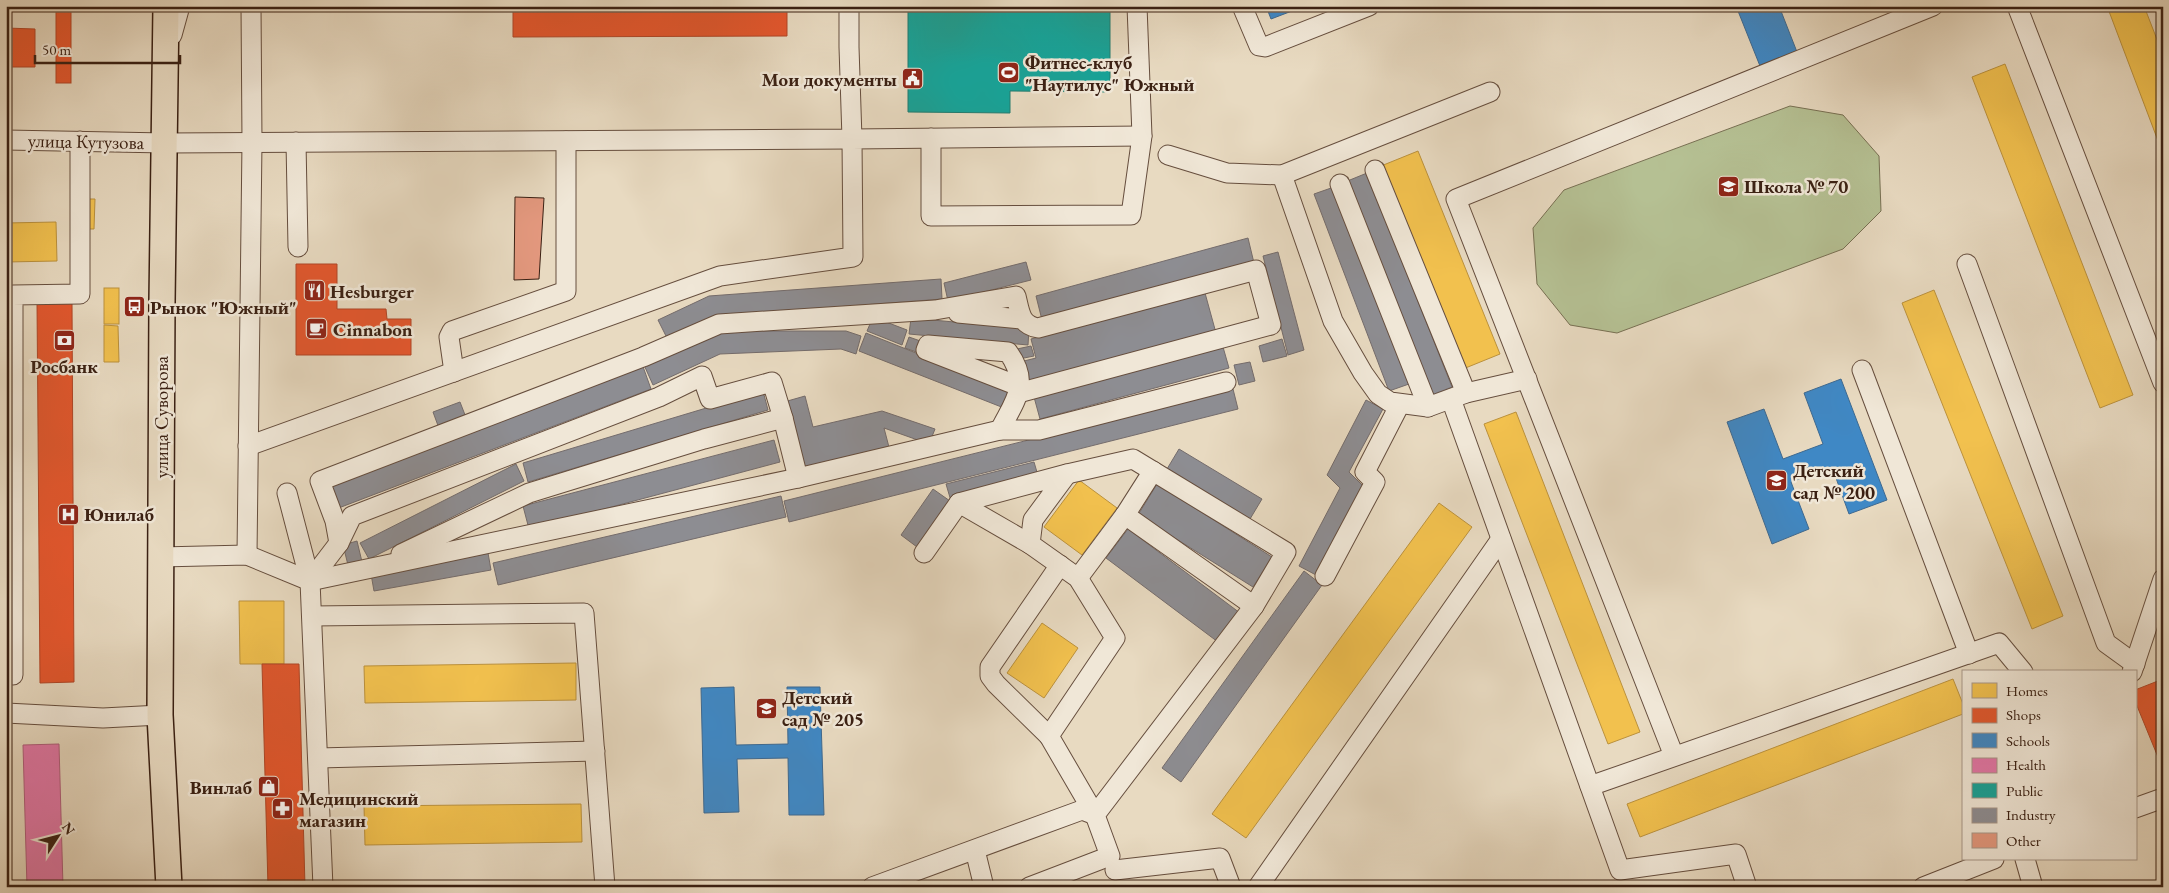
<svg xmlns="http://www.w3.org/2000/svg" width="2169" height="893" font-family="'EB Garamond',serif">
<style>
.green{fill:#b5c093;stroke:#787053}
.homes{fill:#f2c14e;stroke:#bb913c}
.shops{fill:#e4572e;stroke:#b14626}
.schools{fill:#3f88c5;stroke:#3e6990}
.health{fill:#e377a8;stroke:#b05d7b}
.public{fill:#17a398;stroke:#227c70}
.industry{fill:#8d8d92;stroke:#746c6c}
.building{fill:#e3987e;stroke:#3a2013}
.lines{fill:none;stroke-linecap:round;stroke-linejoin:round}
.minor-casing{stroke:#664e3e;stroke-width:21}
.major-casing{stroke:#3a2013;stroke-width:28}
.minor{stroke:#f0e7d7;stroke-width:19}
.major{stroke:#e8dac1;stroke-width:25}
.labels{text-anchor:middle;stroke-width:5;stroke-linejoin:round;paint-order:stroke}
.poi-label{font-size:19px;font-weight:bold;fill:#3a2013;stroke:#f0e7d7;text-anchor:start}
.street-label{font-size:19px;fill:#3a2013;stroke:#f0e7d7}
</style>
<rect width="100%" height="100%" fill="#e8dac1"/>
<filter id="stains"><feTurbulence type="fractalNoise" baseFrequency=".004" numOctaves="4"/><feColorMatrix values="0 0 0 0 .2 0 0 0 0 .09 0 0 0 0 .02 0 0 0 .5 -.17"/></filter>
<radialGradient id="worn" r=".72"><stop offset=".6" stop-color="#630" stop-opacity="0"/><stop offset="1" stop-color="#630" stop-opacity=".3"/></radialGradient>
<path class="green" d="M1790,106L1843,115L1879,156L1881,211L1843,249L1617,333L1570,325L1537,284L1533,228L1564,190Z"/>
<g class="homes">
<path d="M2107,6H2144L2163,55V154Z"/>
<path d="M2005,64L2133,395L2100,408L1972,77Z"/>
<path d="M1418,151L1500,354L1463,369L1381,166Z"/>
<path d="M84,199H95L94,229H84Z"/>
<path d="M56,222L57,261L6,262V223Z"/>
<rect x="104" y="288" width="15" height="36"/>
<path d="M1934,290L2063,616L2032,629L1902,303Z"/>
<path d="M104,325L118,326L119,362H104Z"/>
<path d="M1516,412L1640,732L1608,744L1484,424Z"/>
<path d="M1079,480L1117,508L1082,555L1044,527Z"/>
<path d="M1439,503L1472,527L1246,838L1212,814Z"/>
<path d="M239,601H284V664H240Z"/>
<path d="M1042,623L1078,648L1044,698L1007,673Z"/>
<path d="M576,663V700L365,703L364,666Z"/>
<path d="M1953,679L1963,704V714L1640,837L1627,804Z"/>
<path d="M581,804L582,842L365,845L364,806Z"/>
</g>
<g class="shops">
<rect x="56" y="6" width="15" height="77"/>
<path d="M513,6H787V36L513,37Z"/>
<path d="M6,28L35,29V67H6Z"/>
<path d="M296,264H337V309H386L387,319H411V355H296Z"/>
<path d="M37,302H72L74,682L40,683Z"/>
<path d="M262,664H299L305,887H268Z"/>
<path d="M2163,679V760L2160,762L2135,701V690Z"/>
</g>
<g class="schools">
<path d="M1266,6H1305L1271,19Z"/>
<path d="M1736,6H1779L1797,52L1760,66Z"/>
<path d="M1841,379L1887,500L1849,514L1832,467L1791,482L1809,529L1772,544L1727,422L1764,409L1783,459L1823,444L1804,393Z"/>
<path d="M734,687L736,745L788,744L787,687H820L824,815H789L788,758L737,759L739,812L704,813L701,688Z"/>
</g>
<path class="health" d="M59,744L63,887H27L23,745Z"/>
<path class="public" d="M908,6H1110V92L1010,91V113L908,112Z"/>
<g class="industry">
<path d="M1367,173L1452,387L1429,396L1345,182Z"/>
<path d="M1334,187L1409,384L1389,391L1314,194Z"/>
<path d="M1248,238L1254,263L1042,320L1036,296Z"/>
<path d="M1278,252L1304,350L1288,355L1263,256Z"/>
<path d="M1026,262L1031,280L948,301L944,283Z"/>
<path d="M941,279L942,299L717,316L668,340L658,320L709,296Z"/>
<path d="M1205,293L1216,333L1029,382L1024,361L1036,358L1031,339Z"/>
<path d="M873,317L907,330L902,345L867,331Z"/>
<path d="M911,318L1029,329L1028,345L909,334Z"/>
<path d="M715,331H846L861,336L856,354L841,349L720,354L653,385L644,365Z"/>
<path d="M866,333L1011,391L1004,408L859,351Z"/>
<path d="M909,337L926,343L922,354L905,348Z"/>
<path d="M1282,339L1287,356L1263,362L1259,346Z"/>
<path d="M1031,346L1034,356L1019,359L1017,349Z"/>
<path d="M1223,347L1229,368L1040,419L1034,397Z"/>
<path d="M641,361L651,389L336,509L326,482Z"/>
<path d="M1250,362L1255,381L1239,385L1234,365Z"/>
<path d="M1233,389L1238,409L789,522L784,501Z"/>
<path d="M763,391L768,410L528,482L523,463Z"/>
<path d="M805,396L813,427L882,411L935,429L929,444L884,428L890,451L801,472L784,402Z"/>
<path d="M1366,400L1383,409L1349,472L1363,486L1316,575L1299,566L1340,488L1327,475Z"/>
<path d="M460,402L467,420L440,431L433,412Z"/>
<path d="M774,440L780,462L529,529L523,506Z"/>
<path d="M1179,449L1262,499L1250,519L1167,469Z"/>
<path d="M1034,462L1039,479L951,501L946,484Z"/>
<path d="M516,464L524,481L369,559L360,543Z"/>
<path d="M1157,484L1272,557L1253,587L1138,515Z"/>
<path d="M933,489L950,501L917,547L901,535Z"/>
<path d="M781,496L786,517L498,585L493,563Z"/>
<path d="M1128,529L1240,613L1218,642L1106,558Z"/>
<path d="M357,541L363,566L349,569L343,545Z"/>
<path d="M488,553L491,570L374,591L371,574Z"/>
<path d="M1304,571L1322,585L1181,782L1162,768Z"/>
</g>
<path class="building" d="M515,197L544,198L539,279L514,280Z"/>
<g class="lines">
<defs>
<g id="minor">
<path d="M1242,6L1259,46L1265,47L1369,6"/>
<path d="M2017,6L2163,383"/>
<path d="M172,35L180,6"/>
<path d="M931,138V216L1131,215L1142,136L1137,6"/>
<path d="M6,140L166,143L852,139L849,47V6"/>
<path d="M296,142L298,247"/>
<path d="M1168,155L1227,173L1282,175L1490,92"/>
<path d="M1375,170L1466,393"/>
<path d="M1282,175L1333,321L1363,373L1378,394L1390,402L1428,407"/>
<path d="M1340,184L1428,407L1466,393L1527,379"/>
<path d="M1967,264L2106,643L2135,664"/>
<path d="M958,313L1021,319"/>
<path d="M1862,370L1969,654"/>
<path d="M454,372L449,337L452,331L566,291V141"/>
<path d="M1451,399L1620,870L1736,854L1747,887"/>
<path d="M1000,430C1015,400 1031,384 1008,352L928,345L926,350L1021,387"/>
<path d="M248,446L720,276L853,257L852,139L1142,136"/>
<path d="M287,493L310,581"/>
<path d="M959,503L1030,544"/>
<path d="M1125,515L1254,606"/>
<path d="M339,543L335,521L320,481L643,357L719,324L935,310L1016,296C1020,312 1020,325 1038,328L1256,270L1271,325L1018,393"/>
<path d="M924,553L959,503L1067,474L1033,520L1030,544L1078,578L1115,638L1049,736L1095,815"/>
<path d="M401,554L529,493L704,439L783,418L798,478"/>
<path d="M247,555L252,142L251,6"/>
<path d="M160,557L247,555L310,581L323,887"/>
<path d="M1325,576L1375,482L1365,472L1400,404"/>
<path d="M1078,578L1125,515L1153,471"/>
<path d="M310,581L798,478L1000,430H1039L1226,382"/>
<path d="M310,581L339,543L352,516L659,397L702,376L710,399L772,382L783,418"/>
<path d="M312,616L584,613L605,887"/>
<path d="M2132,672L2163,579"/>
<path d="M13,675V295L80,294V141"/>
<path d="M6,713L103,718L160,715"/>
<path d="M1049,736L996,684L990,676V667L1060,565"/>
<path d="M1674,756L1456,199L1933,6"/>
<path d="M318,758L595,751"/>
<path d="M1590,786L1999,643L2023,672"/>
<path d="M2135,808L2163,798"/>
<path d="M975,850L984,887"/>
<path d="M2025,859L2033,887"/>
<path d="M1115,870L1220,858L1231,887"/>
<path d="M872,887L1082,810L1095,815"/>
<path d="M1029,887L1110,856L1095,815L1254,606L1286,552L1133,459L1067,474"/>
<path d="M1258,887L1501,539"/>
<path d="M1923,887L1994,859"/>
</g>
<path id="major" d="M166,6L162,302L160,715L169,887"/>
</defs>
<use href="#minor" class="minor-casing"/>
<use href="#major" class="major-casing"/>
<use href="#minor" class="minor"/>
<use href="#major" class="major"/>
</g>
<defs>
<symbol id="stadium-square" viewBox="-11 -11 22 22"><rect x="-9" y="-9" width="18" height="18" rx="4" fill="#8f2418" stroke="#f0e7d7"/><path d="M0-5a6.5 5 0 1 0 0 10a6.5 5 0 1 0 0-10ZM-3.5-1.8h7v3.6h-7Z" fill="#fff"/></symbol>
<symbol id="civic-square" viewBox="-11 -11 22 22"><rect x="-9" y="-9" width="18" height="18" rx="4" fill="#8f2418" stroke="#f0e7d7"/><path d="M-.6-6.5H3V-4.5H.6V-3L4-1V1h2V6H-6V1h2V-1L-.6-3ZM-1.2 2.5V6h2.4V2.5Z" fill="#fff"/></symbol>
<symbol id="school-square" viewBox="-11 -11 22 22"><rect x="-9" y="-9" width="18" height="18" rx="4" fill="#8f2418" stroke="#f0e7d7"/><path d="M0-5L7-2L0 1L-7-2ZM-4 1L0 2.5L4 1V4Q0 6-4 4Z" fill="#fff"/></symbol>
<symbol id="restaurant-square" viewBox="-11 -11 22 22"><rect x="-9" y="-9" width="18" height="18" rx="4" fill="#8f2418" stroke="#f0e7d7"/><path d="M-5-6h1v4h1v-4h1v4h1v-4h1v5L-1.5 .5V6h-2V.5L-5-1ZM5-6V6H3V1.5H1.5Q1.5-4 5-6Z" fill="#fff"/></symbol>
<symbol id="bus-square" viewBox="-11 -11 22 22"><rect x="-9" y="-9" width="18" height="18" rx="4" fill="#8f2418" stroke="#f0e7d7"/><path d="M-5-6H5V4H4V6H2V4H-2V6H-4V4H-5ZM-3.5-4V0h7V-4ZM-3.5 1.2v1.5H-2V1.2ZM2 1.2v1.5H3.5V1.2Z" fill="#fff"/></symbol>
<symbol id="cafe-square" viewBox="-11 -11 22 22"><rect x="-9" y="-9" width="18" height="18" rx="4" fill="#8f2418" stroke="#f0e7d7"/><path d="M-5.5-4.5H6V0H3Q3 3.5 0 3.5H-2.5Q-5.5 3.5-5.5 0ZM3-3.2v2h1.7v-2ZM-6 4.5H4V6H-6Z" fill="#fff"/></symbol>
<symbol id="bank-square" viewBox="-11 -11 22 22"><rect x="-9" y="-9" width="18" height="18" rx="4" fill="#8f2418" stroke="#f0e7d7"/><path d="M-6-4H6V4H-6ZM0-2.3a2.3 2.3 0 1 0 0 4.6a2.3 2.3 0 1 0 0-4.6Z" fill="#fff"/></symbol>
<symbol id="hospital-square" viewBox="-11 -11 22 22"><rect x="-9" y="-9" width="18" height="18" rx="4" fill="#8f2418" stroke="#f0e7d7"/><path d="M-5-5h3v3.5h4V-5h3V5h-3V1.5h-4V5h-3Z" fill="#fff"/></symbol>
<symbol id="shop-square" viewBox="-11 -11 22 22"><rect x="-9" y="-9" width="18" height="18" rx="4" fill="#8f2418" stroke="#f0e7d7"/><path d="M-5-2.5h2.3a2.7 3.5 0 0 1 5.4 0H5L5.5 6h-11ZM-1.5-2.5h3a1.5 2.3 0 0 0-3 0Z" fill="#fff"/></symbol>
<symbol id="pharmacy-square" viewBox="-11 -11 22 22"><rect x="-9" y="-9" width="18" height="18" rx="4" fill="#8f2418" stroke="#f0e7d7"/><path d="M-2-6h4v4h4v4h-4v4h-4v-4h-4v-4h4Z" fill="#fff"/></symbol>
</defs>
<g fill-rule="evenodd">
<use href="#stadium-square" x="996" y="60" width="25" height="25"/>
<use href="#civic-square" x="900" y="66" width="25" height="25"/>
<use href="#school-square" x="1716" y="174" width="25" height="25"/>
<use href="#restaurant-square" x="302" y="278" width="25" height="25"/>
<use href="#bus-square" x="122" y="294" width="25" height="25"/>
<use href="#cafe-square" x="304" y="316" width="25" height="25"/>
<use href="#bank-square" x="52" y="328" width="25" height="25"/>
<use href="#school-square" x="1764" y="468" width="25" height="25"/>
<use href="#hospital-square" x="56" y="502" width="25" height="25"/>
<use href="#school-square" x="754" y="696" width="25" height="25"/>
<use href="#shop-square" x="256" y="774" width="25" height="25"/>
<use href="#pharmacy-square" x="270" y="796" width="25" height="25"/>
</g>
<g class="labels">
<g class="poi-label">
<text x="1025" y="69">Фитнес-клуб<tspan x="1025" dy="22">"Наутилус" Южный</tspan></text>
<text x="897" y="86" text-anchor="end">Мои документы</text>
<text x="1744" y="193">Школа № 70</text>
<text x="330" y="298">Hesburger</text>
<text x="150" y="314">Рынок "Южный"</text>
<text x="333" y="336">Cinnabon</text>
<text x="64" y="373" text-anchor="middle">Росбанк</text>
<text x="1793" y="477">Детский<tspan x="1793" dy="22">сад № 200</tspan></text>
<text x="84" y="521">Юнилаб</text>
<text x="782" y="704">Детский<tspan x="782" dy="22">сад № 205</tspan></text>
<text x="252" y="794" text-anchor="end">Винлаб</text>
<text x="299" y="805">Медицинский<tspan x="299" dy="22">магазин</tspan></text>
</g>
<g class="street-label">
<text transform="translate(86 141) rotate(1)" y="7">улица Кутузова</text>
<text transform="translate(161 417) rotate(-90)" y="7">улица Суворова</text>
</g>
</g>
<rect width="2169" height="893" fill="none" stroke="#e8dac1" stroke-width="25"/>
<rect x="8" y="8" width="2154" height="878" fill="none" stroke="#3a2013" stroke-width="2.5"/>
<rect x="12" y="12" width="2144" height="868" fill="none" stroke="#3a2013"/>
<rect x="1962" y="670" width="175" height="190" fill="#f0e7d7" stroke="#a79789"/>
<rect x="1972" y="683" width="25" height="15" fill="#f2c14e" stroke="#a79789"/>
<text x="2006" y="696" font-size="15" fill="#3a2013">Homes</text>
<rect x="1972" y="708" width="25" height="15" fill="#e4572e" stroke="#a79789"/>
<text x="2006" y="720" font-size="15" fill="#3a2013">Shops</text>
<rect x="1972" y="733" width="25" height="15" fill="#3f88c5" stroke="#a79789"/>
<text x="2006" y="746" font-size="15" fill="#3a2013">Schools</text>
<rect x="1972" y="758" width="25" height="15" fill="#e377a8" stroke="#a79789"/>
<text x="2006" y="770" font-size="15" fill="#3a2013">Health</text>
<rect x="1972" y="783" width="25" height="15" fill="#17a398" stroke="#a79789"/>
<text x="2006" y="796" font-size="15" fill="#3a2013">Public</text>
<rect x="1972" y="808" width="25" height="15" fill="#8d8d92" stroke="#a79789"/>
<text x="2006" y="820" font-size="15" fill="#3a2013">Industry</text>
<rect x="1972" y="833" width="25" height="15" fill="#e3987e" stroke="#a79789"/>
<text x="2006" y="846" font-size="15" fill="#3a2013">Other</text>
<g transform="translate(58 836) rotate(54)" stroke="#f0e7d7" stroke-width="4" paint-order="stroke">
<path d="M0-4L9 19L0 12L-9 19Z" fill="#3a2013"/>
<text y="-8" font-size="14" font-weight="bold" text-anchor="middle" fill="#3a2013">N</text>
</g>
<path d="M35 55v8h145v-8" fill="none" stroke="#3a2013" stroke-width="2.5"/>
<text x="42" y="55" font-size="15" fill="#3a2013" stroke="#f0e7d7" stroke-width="4" paint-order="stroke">50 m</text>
<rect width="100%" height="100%" filter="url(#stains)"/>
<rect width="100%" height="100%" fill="url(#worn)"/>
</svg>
